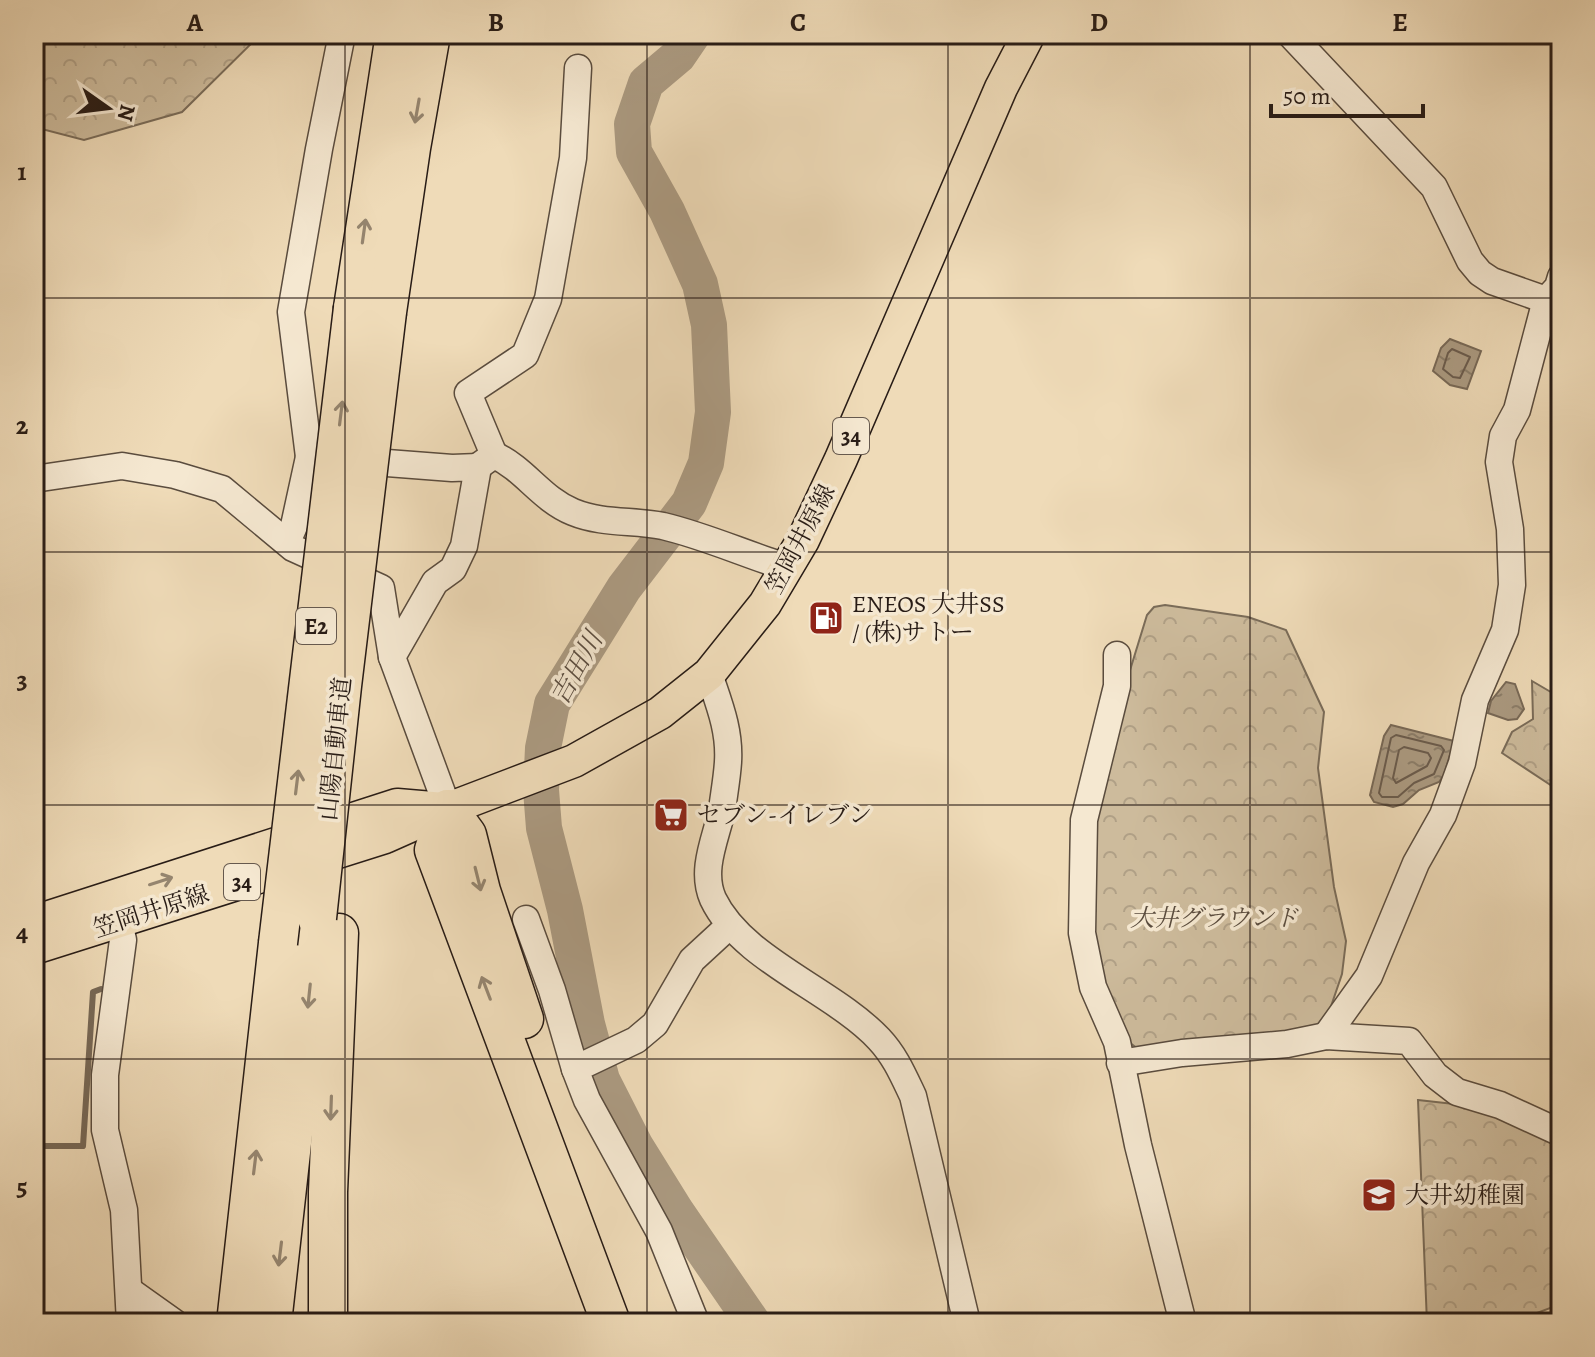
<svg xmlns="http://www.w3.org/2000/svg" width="1595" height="1357" font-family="Alegreya,'Noto Serif JP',serif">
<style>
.forest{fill:url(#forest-crowns);stroke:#7a6c59;stroke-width:2}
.water{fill:url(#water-ripples);stroke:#776856;stroke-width:2}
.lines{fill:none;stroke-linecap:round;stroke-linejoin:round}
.shore{stroke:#6a5b4c;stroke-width:2}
.stream{stroke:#776856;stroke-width:6}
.river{stroke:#ab9a81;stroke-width:36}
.minor-casing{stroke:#5a4c3e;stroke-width:29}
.major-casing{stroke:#281c16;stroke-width:35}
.highway-casing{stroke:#281c16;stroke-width:41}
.minor{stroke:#f5e8d1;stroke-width:26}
.major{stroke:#efdbb8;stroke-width:32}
.highway{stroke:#efdbb8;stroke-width:38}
.highway-bridge-casing{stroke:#281c16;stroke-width:41;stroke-linecap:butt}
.highway-bridge{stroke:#efdbb8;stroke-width:38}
.oneway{stroke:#95856f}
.grid{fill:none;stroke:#281c16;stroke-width:2;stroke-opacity:0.55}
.labels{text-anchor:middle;stroke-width:7;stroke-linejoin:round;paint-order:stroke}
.shield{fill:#f5e8d1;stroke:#66594e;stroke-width:2}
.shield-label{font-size:22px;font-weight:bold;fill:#281c16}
.street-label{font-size:24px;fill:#281c16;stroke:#f5e8d1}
.poi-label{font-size:24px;fill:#281c16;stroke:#f5e8d1;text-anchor:start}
.park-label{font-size:24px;font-style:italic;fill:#5a4c3e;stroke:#f5e8d1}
.water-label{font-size:26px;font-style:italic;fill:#5c4e41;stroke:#f5e8d1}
.neatline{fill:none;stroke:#281c16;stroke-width:3}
.grid-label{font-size:26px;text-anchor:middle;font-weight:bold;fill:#281c16}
</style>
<defs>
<pattern id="forest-crowns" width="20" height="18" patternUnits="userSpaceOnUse" patternTransform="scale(2)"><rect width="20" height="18" fill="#cdbb9c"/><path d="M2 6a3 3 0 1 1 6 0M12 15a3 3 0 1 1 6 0" fill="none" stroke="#b0a086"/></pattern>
<pattern id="water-ripples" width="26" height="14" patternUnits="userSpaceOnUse" patternTransform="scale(2)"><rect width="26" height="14" fill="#ab9a81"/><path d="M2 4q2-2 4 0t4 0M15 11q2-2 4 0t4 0" fill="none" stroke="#8b7d69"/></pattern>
</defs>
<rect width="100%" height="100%" fill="#efdbb8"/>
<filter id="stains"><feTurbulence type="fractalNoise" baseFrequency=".0025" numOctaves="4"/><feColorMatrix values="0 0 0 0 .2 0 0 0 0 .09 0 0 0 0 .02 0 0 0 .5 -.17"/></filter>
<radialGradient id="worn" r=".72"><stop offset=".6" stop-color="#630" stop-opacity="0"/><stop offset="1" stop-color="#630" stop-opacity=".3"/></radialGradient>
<g class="forest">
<path d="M34,34H261L182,112L84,140L34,127Z"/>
<path d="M1165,605L1248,617L1286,630L1324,712L1318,768L1334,887L1346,941L1342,974L1326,1021L1316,1031L1146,1055L1121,1036L1090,950L1089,838L1127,680L1147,615L1154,607Z"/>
<path d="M1532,681L1561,698V792L1502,753L1512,732L1533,719Z"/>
<path d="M1418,1100L1561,1116V1304L1510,1323H1427Z"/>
</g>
<g class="water">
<path d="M1450,339L1481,351L1467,389L1450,385L1433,371L1441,348Z"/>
<path d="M1506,682L1515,684L1524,709L1517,719L1508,720L1488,713L1491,701Z"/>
<path d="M1391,725L1454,741L1444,775L1439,782L1419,790L1403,804L1393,807L1374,802L1370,795L1384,736Z"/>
</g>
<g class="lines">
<g class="shore">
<path d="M1452,349L1470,357L1460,378L1453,377L1443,369L1448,353Z"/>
<path d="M1396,735L1441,746L1444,750L1434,774L1414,783L1398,797H1382L1379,793L1391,738Z"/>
<path d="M1404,747L1428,753L1431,758L1427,766L1396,783L1393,778L1399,750Z"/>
</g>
<path class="stream" d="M34,1146H83L93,992L101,989"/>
<path class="river" d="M693,34L678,56L646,83L632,124L634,152L667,211L700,284L709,325L713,412L706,463L689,503L624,588L552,704L543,748L541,790L544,828L565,910L587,1024L602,1080L635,1145L676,1211L753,1323"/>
<defs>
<g id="minor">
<path d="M342,34L319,149L291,312L309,457L452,468L478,467L464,546L453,569L435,582L392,657L448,809"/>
<path d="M1290,34L1434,187L1470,261L1480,273L1492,281L1546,300"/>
<path d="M494,455L468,393L525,355L548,299L573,158L578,68"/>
<path d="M480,465L494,455C525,469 541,499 573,512C602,524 633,520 663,526C701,535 738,551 774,563L786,571"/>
<path d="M34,479L122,466L175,475L222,489L293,548L381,588L392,657"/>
<path d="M287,542L294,526L309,457"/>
<path d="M1117,655V686L1084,820L1082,933L1093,987L1117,1042L1138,1145L1183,1323"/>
<path d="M709,674C719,704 730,730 728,762C727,778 724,794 722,810C716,838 700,870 713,899C742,960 833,990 879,1039C895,1056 903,1075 913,1096L967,1323"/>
<path d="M115,904L123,940L105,1075V1130L124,1210L130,1323"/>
<path d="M526,919L552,990L575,1069"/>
<path d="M1326,1036L1369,976L1416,863L1443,815L1462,763L1475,700L1505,630L1512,585L1510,529L1499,462L1503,436L1517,410L1546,300L1558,287L1561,277"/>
<path d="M1120,1063L1182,1053L1287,1044L1326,1036L1409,1041L1435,1075L1457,1092L1500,1105L1561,1133"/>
<path d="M130,1291L175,1323"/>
<path d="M696,1323L659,1231L587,1100L575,1069L636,1040L655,1024L692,960L730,925"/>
</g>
<g id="major">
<path d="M34,922L397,805L444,809"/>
<path d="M34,948L385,837L448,809L574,761L660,713L709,674L765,604L803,540L841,459L1001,88L1029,34"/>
</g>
<g id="highway">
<path d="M353,308L395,34"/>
<path d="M387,312L411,148L431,34"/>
<path d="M448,809L434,850L611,1323"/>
<path d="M448,809L467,835L481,891L524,1019"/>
<path d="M236,1323L278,943"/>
<path d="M272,1323L317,918"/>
<path d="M328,1323V1192L339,933"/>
</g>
</defs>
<use href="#minor" class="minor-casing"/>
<use href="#major" class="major-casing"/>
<use href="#highway" class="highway-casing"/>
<use href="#minor" class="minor"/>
<use href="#major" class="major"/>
<use href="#highway" class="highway"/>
<defs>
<g id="highway-bridge">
<path d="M317,918L342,686L387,312"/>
<path d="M278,943L353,308"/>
</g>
</defs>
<use href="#highway-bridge" class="highway-bridge-casing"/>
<use href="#highway-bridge" class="highway-bridge"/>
</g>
<defs><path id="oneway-shaft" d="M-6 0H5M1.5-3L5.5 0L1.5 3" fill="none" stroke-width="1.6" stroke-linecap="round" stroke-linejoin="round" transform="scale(2)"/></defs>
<g class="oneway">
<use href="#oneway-shaft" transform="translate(417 111) rotate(100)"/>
<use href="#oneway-shaft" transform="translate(364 231) rotate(-82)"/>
<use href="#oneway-shaft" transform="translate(341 413) rotate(-83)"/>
<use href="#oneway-shaft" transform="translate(297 782) rotate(-83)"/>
<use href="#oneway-shaft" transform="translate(478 879) rotate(76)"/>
<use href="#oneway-shaft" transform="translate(161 881) rotate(-18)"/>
<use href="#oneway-shaft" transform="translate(486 988) rotate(-111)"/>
<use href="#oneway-shaft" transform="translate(309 996) rotate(96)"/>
<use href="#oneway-shaft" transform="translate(331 1108) rotate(92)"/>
<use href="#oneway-shaft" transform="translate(255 1162) rotate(-83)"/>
<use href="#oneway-shaft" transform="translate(280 1254) rotate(97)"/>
</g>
<path class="grid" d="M345,34V1323M647,34V1323M948,34V1323M1250,34V1323M34,298H1561M34,552H1561M34,805H1561M34,1059H1561"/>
<defs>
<symbol id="fuel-square" viewBox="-11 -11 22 22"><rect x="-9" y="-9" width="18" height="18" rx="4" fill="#8f2418" stroke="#f5e8d1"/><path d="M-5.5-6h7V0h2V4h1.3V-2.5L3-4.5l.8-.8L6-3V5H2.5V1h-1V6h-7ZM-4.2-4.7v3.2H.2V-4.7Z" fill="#fff"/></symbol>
<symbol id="supermarket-square" viewBox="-11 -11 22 22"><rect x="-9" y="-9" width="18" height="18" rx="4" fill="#8f2418" stroke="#f5e8d1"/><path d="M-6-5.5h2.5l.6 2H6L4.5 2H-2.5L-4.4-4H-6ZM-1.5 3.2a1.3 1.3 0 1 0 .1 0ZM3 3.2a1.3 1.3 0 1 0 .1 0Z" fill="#fff"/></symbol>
<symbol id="school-square" viewBox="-11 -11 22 22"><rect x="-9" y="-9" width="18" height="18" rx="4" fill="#8f2418" stroke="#f5e8d1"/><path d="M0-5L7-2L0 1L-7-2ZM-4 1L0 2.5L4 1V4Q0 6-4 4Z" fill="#fff"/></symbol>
</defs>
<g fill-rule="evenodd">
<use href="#fuel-square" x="806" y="598" width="40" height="40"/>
<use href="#supermarket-square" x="651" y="795" width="40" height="40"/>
<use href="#school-square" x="1359" y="1175" width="40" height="40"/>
</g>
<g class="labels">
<g class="shield">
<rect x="833" y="418" width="36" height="36" rx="6"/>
<rect x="296" y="608" width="40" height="36" rx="6"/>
<rect x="224" y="864" width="36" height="36" rx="6"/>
</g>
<g class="shield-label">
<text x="851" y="444">34</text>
<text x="316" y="634">E2</text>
<text x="242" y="890">34</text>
</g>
<g class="street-label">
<text transform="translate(800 539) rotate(-62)" y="8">笠岡井原線</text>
<text transform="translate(335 749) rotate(-84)" y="8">山陽自動車道</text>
<text transform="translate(151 911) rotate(-18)" y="8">笠岡井原線</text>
</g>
<g class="poi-label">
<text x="852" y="612">ENEOS 大井SS<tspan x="852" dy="28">/ (株)サトー</tspan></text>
<text x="697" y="823">セブン-イレブン</text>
<text x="1405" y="1203">大井幼稚園</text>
</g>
<g class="park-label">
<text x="1214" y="926">大井グラウンド</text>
</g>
<g class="water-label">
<text transform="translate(576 668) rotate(-61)" y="9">吉田川</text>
</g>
</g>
<rect width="1595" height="1357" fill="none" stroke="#efdbb8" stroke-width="88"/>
<g transform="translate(108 108) rotate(104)" stroke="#f5e8d1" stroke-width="6" paint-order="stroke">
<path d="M0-6L14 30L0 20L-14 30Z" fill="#281c16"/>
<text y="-12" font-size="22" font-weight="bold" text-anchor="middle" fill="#281c16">N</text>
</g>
<path d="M1271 104v12h152v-12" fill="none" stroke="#281c16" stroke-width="4"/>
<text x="1283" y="104" font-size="24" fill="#281c16" stroke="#f5e8d1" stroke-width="6" paint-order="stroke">50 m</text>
<rect x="44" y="44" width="1507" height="1269" class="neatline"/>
<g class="grid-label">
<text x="195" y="31">A</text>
<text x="496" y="31">B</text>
<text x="798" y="31">C</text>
<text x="1099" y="31">D</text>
<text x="1400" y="31">E</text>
<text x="22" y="180">1</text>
<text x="22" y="434">2</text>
<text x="22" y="688">3</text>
<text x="22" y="941">4</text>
<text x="22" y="1195">5</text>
</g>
<rect width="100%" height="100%" filter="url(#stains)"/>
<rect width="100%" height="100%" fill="url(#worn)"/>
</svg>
